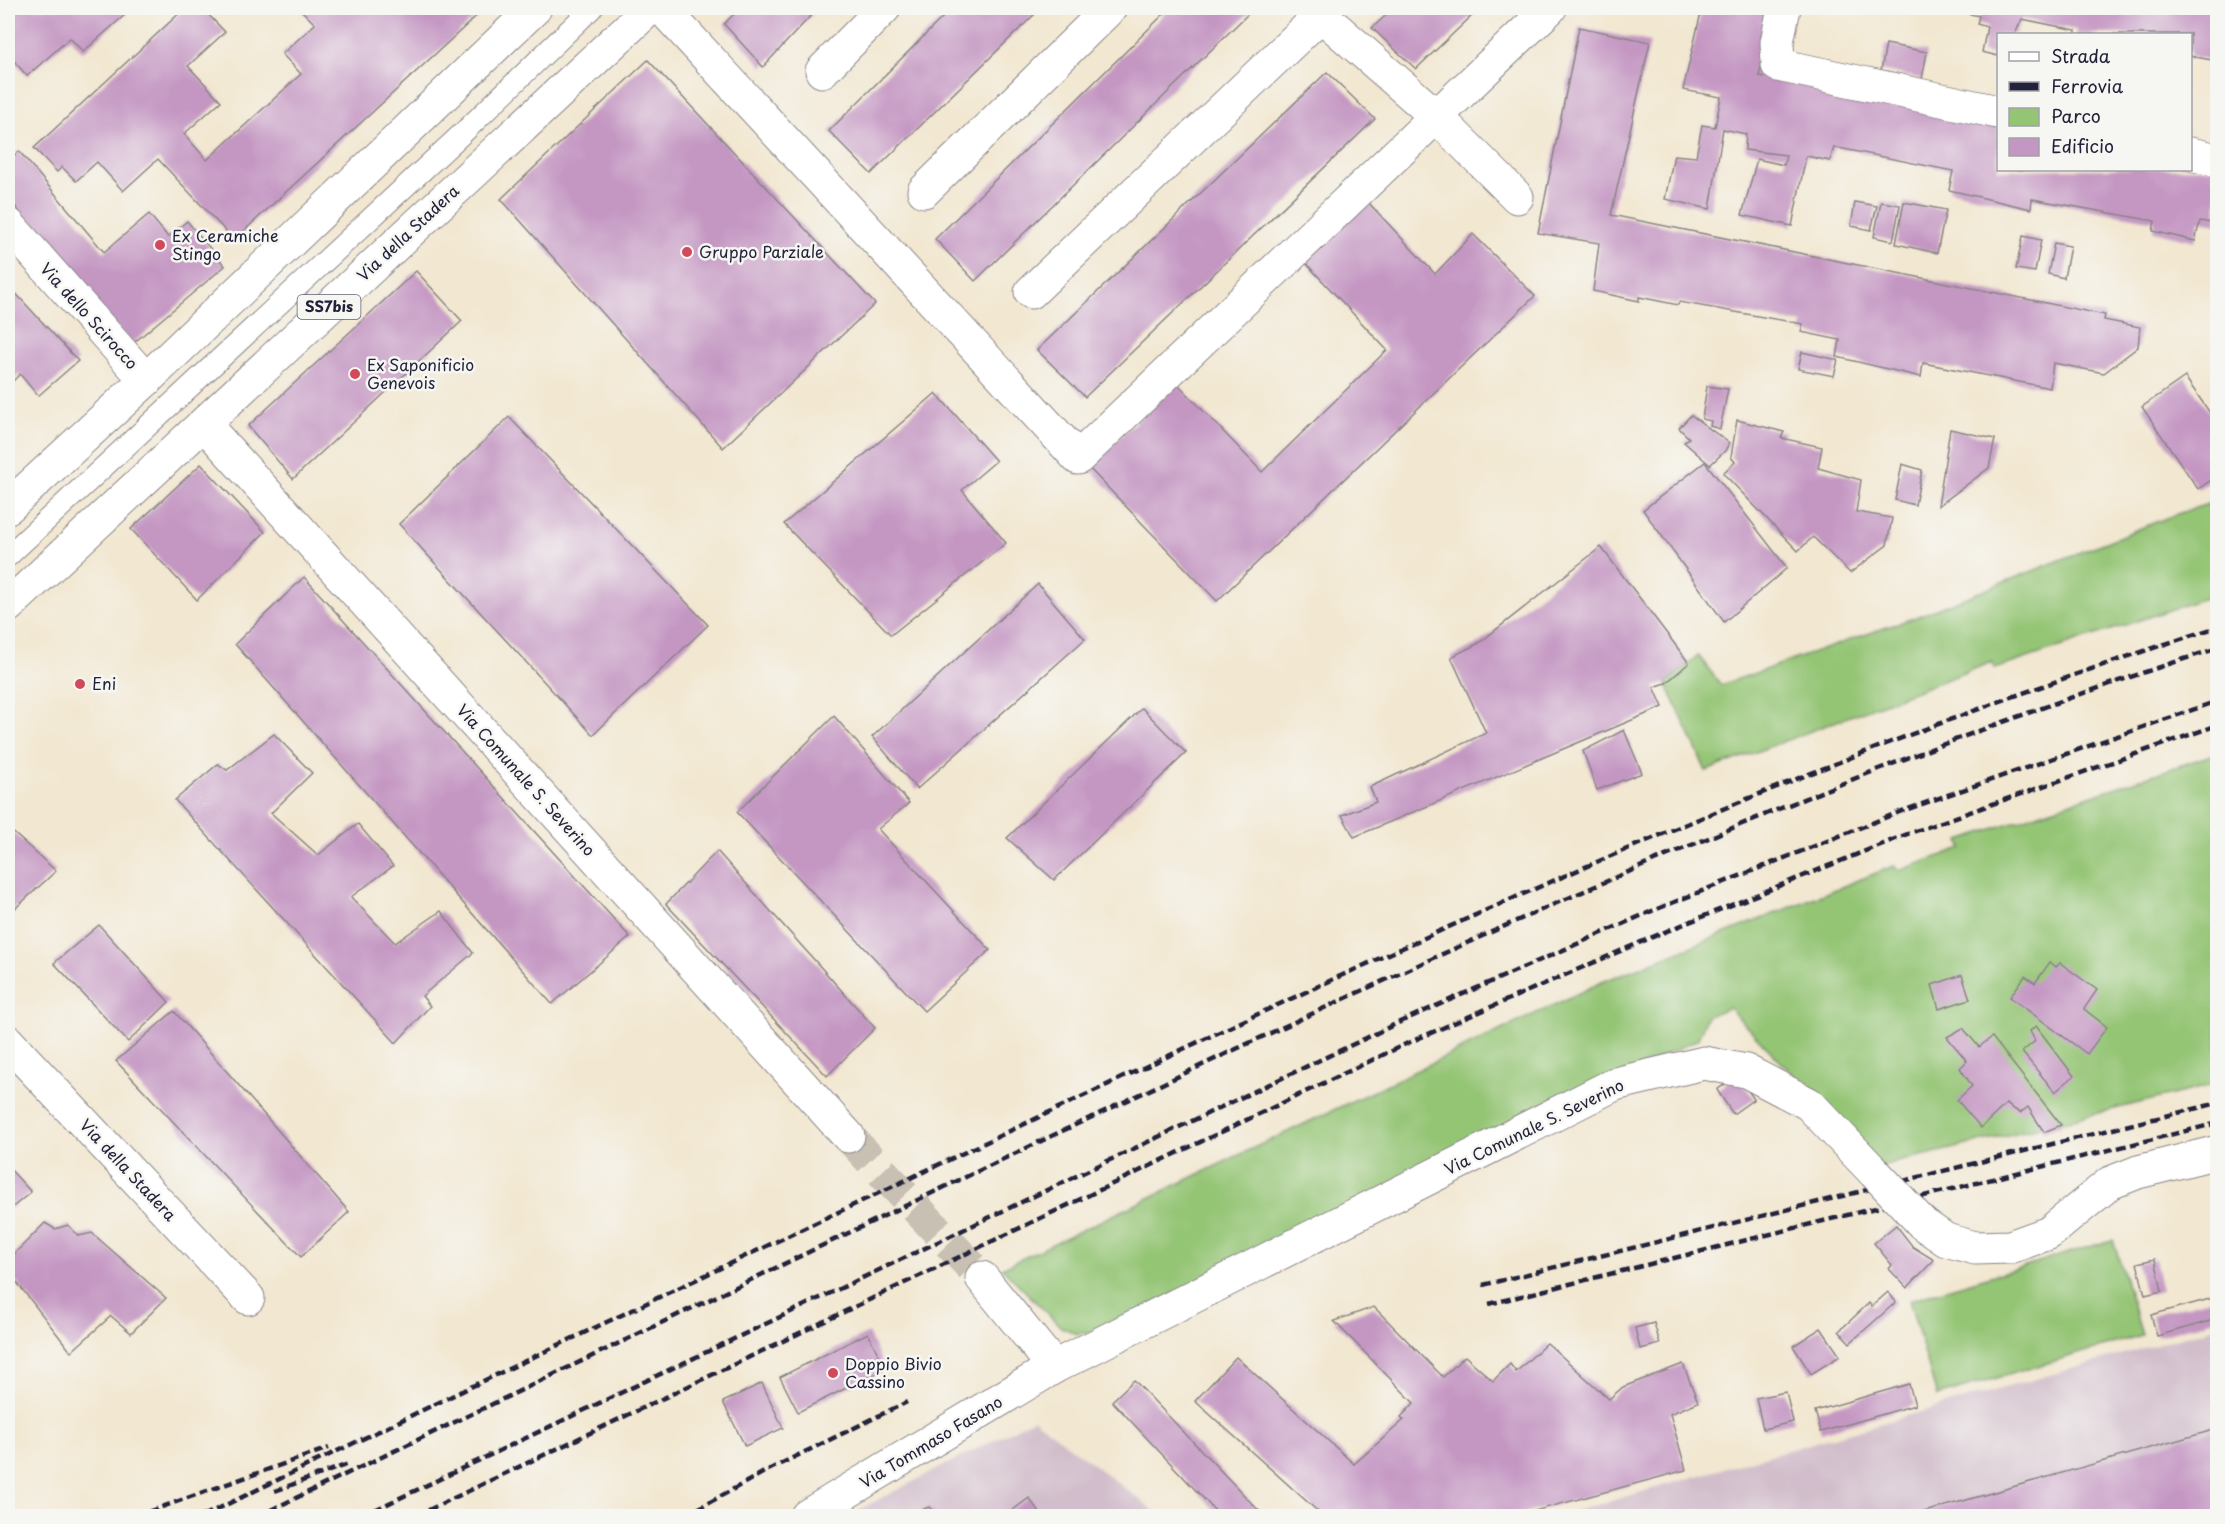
<svg xmlns="http://www.w3.org/2000/svg" width="2225" height="1524" font-family="'Playpen Sans',sans-serif">
<style>
.industrial{fill:#d1bdcb}
.green{fill:#94c575;stroke:#5b7458;stroke-width:1.5}
.building{fill:#c497c3}
.lines{fill:none;stroke-linecap:round;stroke-linejoin:round}
.street-tunnel{stroke:#c8c0b2;stroke-width:33;stroke-dasharray:33 16;stroke-linecap:butt}
.lane-casing{stroke:#8a8486;stroke-width:23}
.street-casing{stroke:#8a8486;stroke-width:35}
.primary-casing{stroke:#8a8486;stroke-width:35}
.lane{stroke:#fff;stroke-width:21}
.street{stroke:#fff;stroke-width:33}
.primary{stroke:#fff;stroke-width:33}
.rail{stroke:#22223b;stroke-width:4.5;stroke-dasharray:9 4.5;stroke-linecap:butt}
.street-bridge-casing{stroke:#8a8486;stroke-width:35;stroke-linecap:butt}
.street-bridge{stroke:#fff;stroke-width:33}
.poi-dot{fill:#d1495b;stroke:#f6f6f2;stroke-width:2}
.labels{text-anchor:middle;stroke-width:5;stroke-linejoin:round;paint-order:stroke}
.shield{fill:#f6f6f2;stroke:#626272;stroke-width:1.5}
.shield-label{font-size:15px;font-weight:bold;fill:#22223b}
.street-label{font-size:16px;fill:#22223b;stroke:#f6f6f2}
.poi-label{font-size:16px;fill:#22223b;stroke:#f6f6f2;text-anchor:start}
</style>
<rect width="100%" height="100%" fill="#f6f6f2"/>
<filter id="ink" filterUnits="userSpaceOnUse"><feTurbulence type="fractalNoise" baseFrequency=".0167" numOctaves="2"/><feDisplacementMap in="SourceGraphic" scale="12" xChannelSelector="R" yChannelSelector="G"/><feConvolveMatrix kernelMatrix="1 2 1 2 8 2 1 2 1" color-interpolation-filters="sRGB"/></filter>
<filter id="wash" filterUnits="userSpaceOnUse"><feTurbulence type="fractalNoise" baseFrequency=".008" numOctaves="4" result="noise"/><feDisplacementMap in="SourceGraphic" scale="24" xChannelSelector="R" yChannelSelector="G"/><feGaussianBlur stdDeviation="1.35" result="paint"/><feColorMatrix in="noise" values="0 0 0 0 0 0 0 0 0 0 0 0 0 0 0 0 0 1.4 0 .05"/><feComposite in="paint" operator="in"/></filter>
<g filter="url(#wash)">
<rect width="100%" height="100%" fill="#f2e7d0"/>
<g class="industrial">
<path d="M2217,1327V1516H1558Z"/>
<path d="M1034,1419L1161,1516H847Z"/>
</g>
<g class="green">
<path d="M2217,501V594L1995,669L1992,662L1706,771L1666,683L1698,655L1721,685L1916,617L2174,515Z"/>
<path d="M2217,753V1084L1881,1166L1729,1008L1707,1016L1698,1039L1098,1331L1078,1334L1061,1327L1002,1268L1602,982L1894,866L1899,871L1962,848L1960,840Z"/>
<path d="M2113,1240L2142,1335L1937,1396L1909,1300Z"/>
</g>
<g id="blocks">
<g class="building">
<path d="M8,8H122L127,13L83,52L70,38L27,76L8,54Z"/>
<path d="M185,8H202L225,32L188,66L221,101L184,134L207,160L301,74L282,54L315,24L299,8H485L234,240L158,159L123,191L97,162L76,181L62,167L57,172L34,148Z"/>
<path d="M740,8H818L763,67L724,24Z"/>
<path d="M952,8H1041L871,174L829,131Z"/>
<path d="M1170,8H1254L975,281L935,239Z"/>
<path d="M1394,8H1480L1416,69L1372,28Z"/>
<path d="M1702,8H1774L1759,76L1998,124V170L2217,168V224L2200,221L2195,241L2153,231L2155,221L2032,199L2031,209L1949,190L1953,171L1834,147L1830,161L1806,156L1792,226L1742,215L1757,159L1784,165L1786,155L1745,150L1746,134L1723,129L1710,209L1665,199L1674,155L1696,157L1702,125L1715,127L1721,97L1683,90Z"/>
<path d="M1945,8H2217V61L2190,56V34H2076V30L2022,19L2015,34H1998V56L1982,52L1987,27L1977,24L1979,16Z"/>
<path d="M1579,27L1650,42L1611,215L2105,315L2104,320L2140,327L2138,347L2104,373L2053,363L2050,388L1923,363L1921,377L1837,357L1840,340L1801,332L1803,324L1679,302L1678,305L1639,297V301L1593,291L1599,243L1538,233Z"/>
<path d="M1886,44L1927,52L1922,79L1881,70Z"/>
<path d="M648,60L875,304L723,448L501,199Z"/>
<path d="M1327,72L1375,119L1085,397L1037,350Z"/>
<path d="M19,151L104,252L149,214L168,237L187,221L225,266L131,345L8,198V161Z"/>
<path d="M1368,202L1435,274L1473,234L1535,296L1217,601L1088,467L1177,383L1262,472L1387,350L1303,260Z"/>
<path d="M1855,202L1877,206L1871,230L1851,226Z"/>
<path d="M1881,202L1900,205L1893,241L1874,237Z"/>
<path d="M1904,202L1946,210L1937,253L1896,244Z"/>
<path d="M2023,236L2041,240L2035,272L2016,269Z"/>
<path d="M2054,243L2070,246L2064,278L2048,274Z"/>
<path d="M416,271L462,321L293,479L248,426Z"/>
<path d="M8,285L78,361L38,396L20,374L8,386Z"/>
<path d="M1802,352L1838,360L1834,376L1798,369Z"/>
<path d="M2185,377L2217,423V476L2198,489L2142,407Z"/>
<path d="M1707,386L1728,389L1720,429L1710,426L1711,421L1702,419Z"/>
<path d="M936,393L996,461L962,490L1006,543L891,635L784,524Z"/>
<path d="M1691,415L1729,443L1725,451L1710,465L1684,442L1689,438L1679,428Z"/>
<path d="M509,417L708,625L593,735L399,524Z"/>
<path d="M1737,420L1784,432L1781,438L1822,447L1818,468L1861,480L1856,512L1892,518L1887,545L1850,573L1813,537L1798,551L1723,473L1735,462L1731,457Z"/>
<path d="M1950,429L1995,439L1989,468L1938,506Z"/>
<path d="M1705,462L1787,568L1724,622L1643,510Z"/>
<path d="M201,464L265,532L197,600L131,529Z"/>
<path d="M1902,464L1922,470L1915,505L1895,500Z"/>
<path d="M1601,547L1689,663L1666,683L1654,687L1663,707L1354,837L1342,815L1376,802L1370,787L1486,733L1451,657L1479,643Z"/>
<path d="M304,577L630,937L552,1004L235,644Z"/>
<path d="M1038,584L1085,639L917,789L872,737Z"/>
<path d="M1142,708L1186,753L1054,880L1007,838Z"/>
<path d="M834,716L909,803L878,829L990,950L924,1011L737,812Z"/>
<path d="M1624,730L1642,773L1597,790L1583,751Z"/>
<path d="M274,734L312,773L271,813L318,855L358,824L393,866L351,897L395,943L441,911L473,953L422,996L430,1006L396,1043L175,800L218,764L227,770Z"/>
<path d="M8,828L56,871L8,915Z"/>
<path d="M717,851L875,1028L827,1076L666,904Z"/>
<path d="M99,925L169,1002L128,1042L54,963Z"/>
<path d="M2050,962L2056,967L2060,963L2097,990L2084,1009L2107,1027L2087,1054L2010,997L2025,976L2035,983Z"/>
<path d="M1962,975L1970,999L1939,1009L1932,985Z"/>
<path d="M174,1011L349,1212L301,1257L116,1061Z"/>
<path d="M2036,1026L2074,1076L2055,1092L2022,1052L2035,1041L2030,1031Z"/>
<path d="M1963,1028L1979,1047L1992,1037L2061,1125L2044,1132L2028,1107L2020,1113L2006,1104L1981,1128L1957,1100L1972,1086L1960,1068L1967,1061L1947,1037Z"/>
<path d="M1737,1075L1754,1099L1733,1114L1717,1090Z"/>
<path d="M8,1167L31,1192L8,1211Z"/>
<path d="M45,1223L55,1229L68,1225L79,1236L92,1233L166,1298L131,1333L111,1316L71,1352L8,1271V1260Z"/>
<path d="M1896,1225L1913,1247L1934,1260L1907,1288L1889,1269L1892,1265L1874,1243Z"/>
<path d="M2155,1259L2162,1291L2145,1295L2137,1263Z"/>
<path d="M1888,1292L1896,1302L1850,1343L1839,1331L1869,1303L1872,1306Z"/>
<path d="M2217,1297V1319L2157,1336L2151,1315Z"/>
<path d="M1374,1307L1443,1377L1465,1356L1493,1381L1510,1364L1516,1372L1547,1343L1609,1399L1623,1387L1683,1364L1698,1402L1670,1414L1686,1470L1516,1516H1323L1195,1401L1236,1357L1354,1464L1404,1420L1401,1417L1414,1403L1334,1321Z"/>
<path d="M1654,1323L1660,1344L1640,1349L1635,1328Z"/>
<path d="M1821,1328L1840,1356L1811,1374L1793,1346Z"/>
<path d="M868,1333L885,1369L798,1412L780,1377Z"/>
<path d="M1134,1380L1264,1516H1220L1112,1401Z"/>
<path d="M762,1383L783,1428L745,1446L723,1402Z"/>
<path d="M1909,1384L1915,1405L1821,1432L1815,1411Z"/>
<path d="M1786,1392L1793,1422L1763,1429L1756,1398Z"/>
<path d="M2217,1429V1516H1910Z"/>
<path d="M1029,1498L1042,1516H1005Z"/>
<path d="M929,1507L938,1516H908Z"/>
</g>
</g>
</g>
<g filter="url(#ink)">
<use href="#blocks" fill-opacity="0" stroke="#8a8486" stroke-width="1.5"/>
<g class="lines">
<path class="street-tunnel" d="M848,1136L982,1278"/>
<defs>
<path id="lane" d="M8,556L467,129L592,8"/>
<g id="street">
<path d="M662,8L1078,458L1550,8"/>
<path d="M1313,8L1436,116L1517,197"/>
<path d="M1784,8L1777,42L1778,65L1998,112"/>
<path d="M822,71L884,8"/>
<path d="M2190,154L2218,160"/>
<path d="M924,191L1110,8"/>
<path d="M8,224L146,380"/>
<path d="M1031,292L1321,15"/>
<path d="M204,424L848,1136"/>
<path d="M8,1042L248,1298"/>
<path d="M1923,1224L1946,1240L1975,1248L2010,1247L2049,1233L2110,1183L2138,1172L2218,1152"/>
<path d="M982,1278L1054,1367"/>
<path d="M807,1516L1054,1367L1615,1084L1704,1063L1746,1071L1809,1104L1875,1173"/>
</g>
<g id="primary">
<path d="M8,507L146,380L535,8"/>
<path d="M8,606L650,8"/>
</g>
</defs>
<use href="#lane" class="lane-casing"/>
<use href="#street" class="street-casing"/>
<use href="#primary" class="primary-casing"/>
<use href="#lane" class="lane"/>
<use href="#street" class="street"/>
<use href="#primary" class="primary"/>
<g class="rail">
<path d="M1483,1285L2218,1103"/>
<path d="M1489,1304L2218,1123"/>
<path d="M275,1491L351,1463"/>
<path d="M136,1516L329,1448"/>
<path d="M203,1516C479,1382 756,1251 1033,1120C1420,936 1809,757 2218,627"/>
<path d="M258,1516C559,1373 860,1226 1162,1084C1507,921 1854,765 2218,648"/>
<path d="M362,1516L1402,1021L1652,911L1902,811L2218,701"/>
<path d="M416,1516L1410,1042L1662,933L1910,833L2218,725"/>
<path d="M685,1516L766,1471L907,1402"/>
</g>
<defs>
<path id="street-bridge" d="M1875,1173L1923,1224"/>
</defs>
<use href="#street-bridge" class="street-bridge-casing"/>
<use href="#street-bridge" class="street-bridge"/>
</g>
</g>
<g class="poi-dot">
<circle cx="160" cy="245" r="6"/>
<circle cx="687" cy="252" r="6"/>
<circle cx="355" cy="374" r="6"/>
<circle cx="80" cy="684" r="6"/>
<circle cx="833" cy="1373" r="6"/>
</g>
<g class="labels">
<rect class="shield" x="297.5" y="295" width="63" height="24" rx="4.5"/>
<g class="shield-label">
<text x="329" y="312">SS7bis</text>
</g>
<g class="street-label">
<text transform="translate(408 233) rotate(-43)" y="6">Via della Stadera</text>
<text transform="translate(89 316) rotate(48)" y="6">Via dello Scirocco</text>
<text transform="translate(526 780) rotate(48)" y="6">Via Comunale S. Severino</text>
<text transform="translate(1534 1127) rotate(-26)" y="6">Via Comunale S. Severino</text>
<text transform="translate(128 1170) rotate(47)" y="6">Via della Stadera</text>
<text transform="translate(931 1442) rotate(-31)" y="6">Via Tommaso Fasano</text>
</g>
<g class="poi-label">
<text x="172" y="242">Ex Ceramiche<tspan x="172" dy="18">Stingo</tspan></text>
<text x="699" y="258">Gruppo Parziale</text>
<text x="367" y="371">Ex Saponificio<tspan x="367" dy="18">Genevois</tspan></text>
<text x="92" y="690">Eni</text>
<text x="845" y="1370">Doppio Bivio<tspan x="845" dy="18">Cassino</tspan></text>
</g>
</g>
<rect width="2225" height="1524" fill="none" stroke="#f6f6f2" stroke-width="30"/>
<rect x="1997" y="33" width="195" height="138" fill="#f6f6f2" stroke="#a1a1a9" stroke-width="1.5"/>
<rect x="2009" y="52" width="30" height="9" fill="#ffffff" stroke="#a1a1a9" stroke-width="1.5"/>
<text x="2051" y="63" font-size="18" fill="#22223b">Strada</text>
<rect x="2009" y="82" width="30" height="9" fill="#22223b" stroke="#a1a1a9" stroke-width="1.5"/>
<text x="2051" y="93" font-size="18" fill="#22223b">Ferrovia</text>
<rect x="2009" y="108" width="30" height="18" fill="#94c575" stroke="#a1a1a9" stroke-width="1.5"/>
<text x="2051" y="123" font-size="18" fill="#22223b">Parco</text>
<rect x="2009" y="138" width="30" height="18" fill="#c497c3" stroke="#a1a1a9" stroke-width="1.5"/>
<text x="2051" y="153" font-size="18" fill="#22223b">Edificio</text>
</svg>
